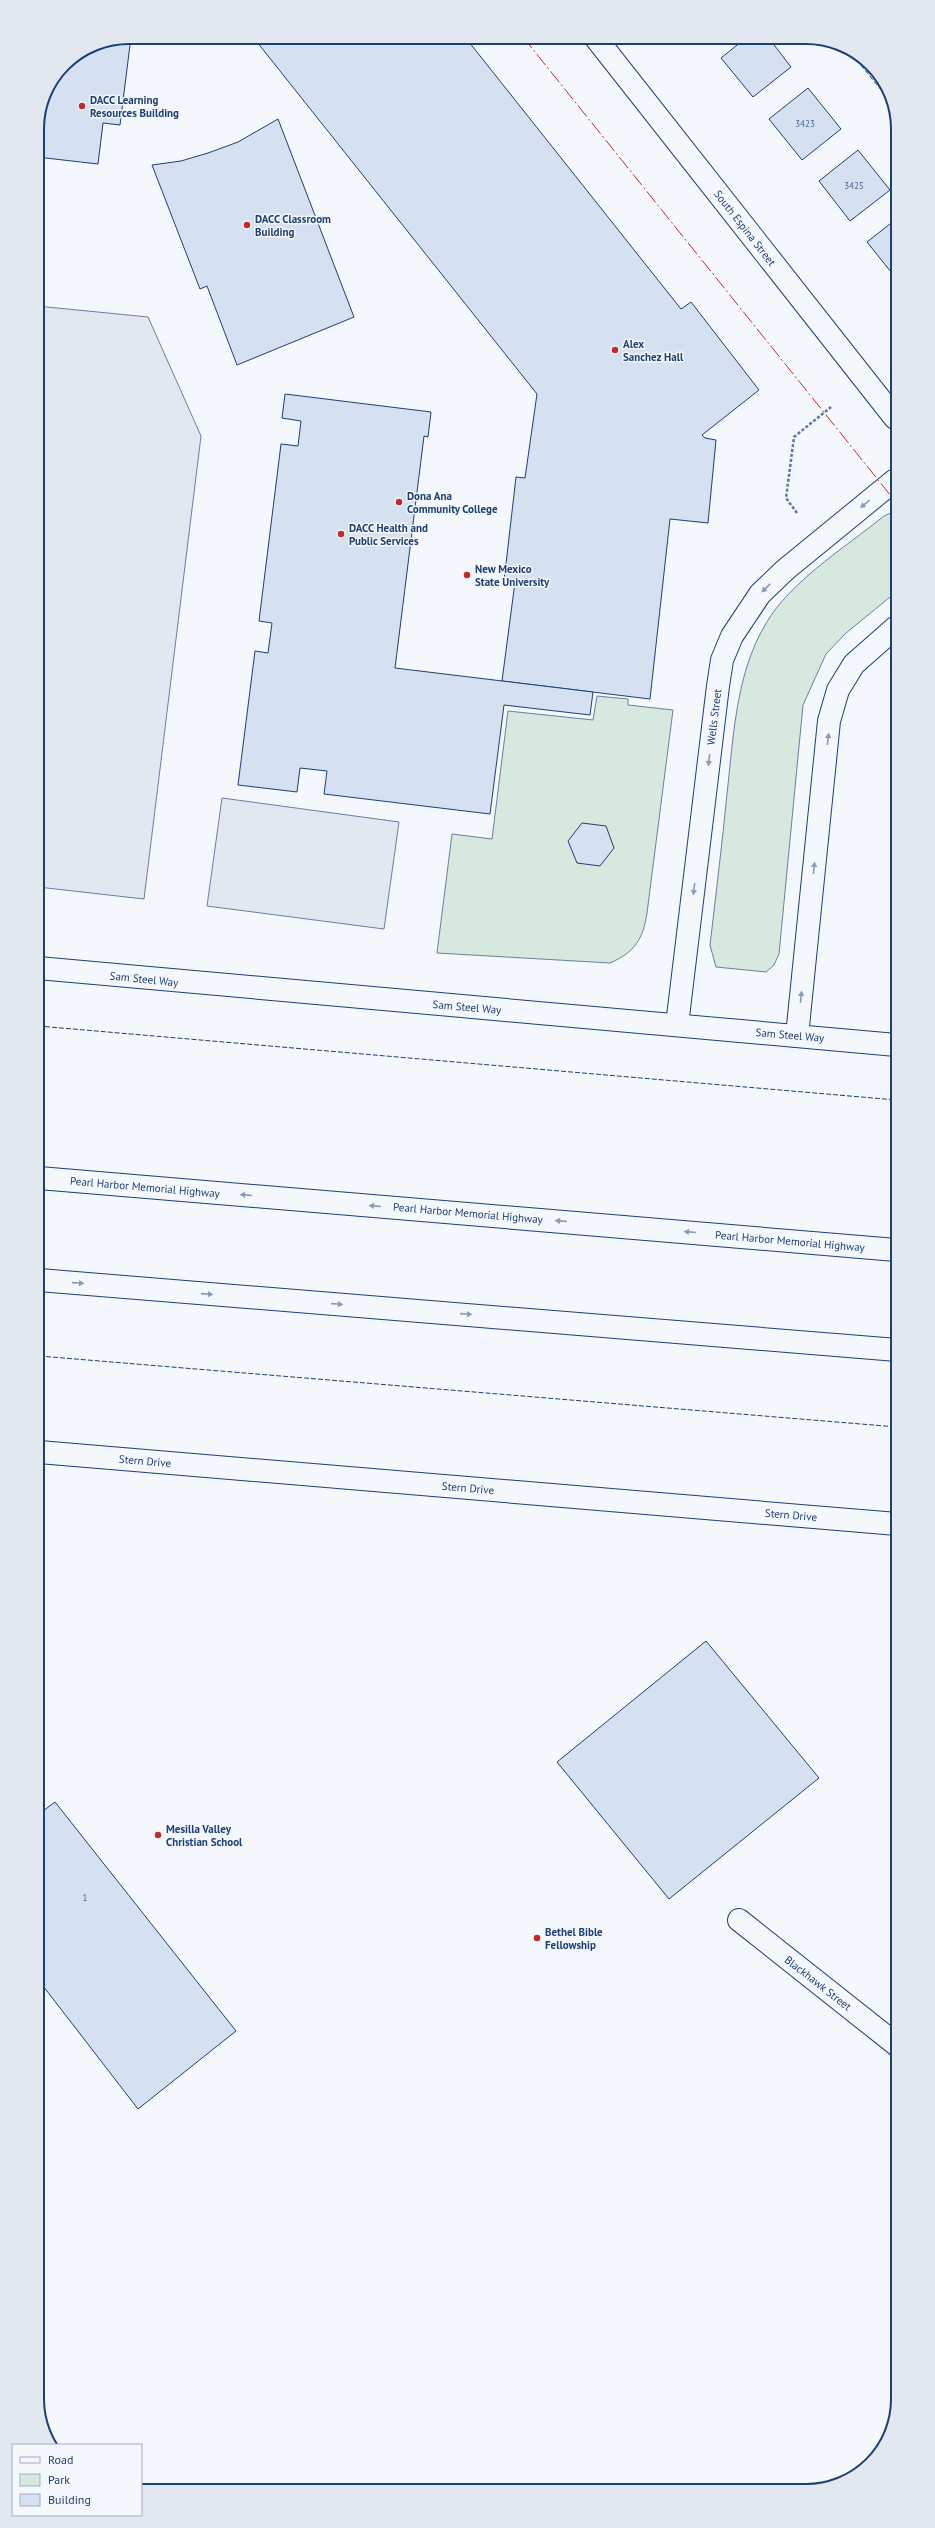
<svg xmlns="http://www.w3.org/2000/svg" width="935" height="2528" font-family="'PT Sans',sans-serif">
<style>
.green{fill:#d7e8df;stroke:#687fa3}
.parking{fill:#e3e8f0;stroke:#687fa3}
.building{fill:#d5e0f0;stroke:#1d3f73}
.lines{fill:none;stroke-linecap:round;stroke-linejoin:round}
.street-casing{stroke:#1d3f73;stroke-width:24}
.secondary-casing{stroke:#1d3f73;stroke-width:24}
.highway-casing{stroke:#1d3f73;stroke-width:24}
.path{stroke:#5e769c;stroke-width:2.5;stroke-dasharray:3 2;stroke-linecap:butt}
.street{stroke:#f4f7fb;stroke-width:22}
.secondary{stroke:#f4f7fb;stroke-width:22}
.highway{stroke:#f4f7fb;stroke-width:22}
.fence{stroke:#1d3f73;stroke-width:1;stroke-dasharray:5 2;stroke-linecap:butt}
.power{stroke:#c62828;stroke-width:1;stroke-dasharray:14 3 2 3;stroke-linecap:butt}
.oneway{fill:#889bb7}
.poi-dot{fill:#c62828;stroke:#f4f7fb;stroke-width:1.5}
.labels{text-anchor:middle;stroke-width:3;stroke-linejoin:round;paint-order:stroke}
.number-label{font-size:9px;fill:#4b6792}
.poi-label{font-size:11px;font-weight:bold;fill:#1d3f73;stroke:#f4f7fb;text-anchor:start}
.street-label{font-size:11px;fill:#1d3f73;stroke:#f4f7fb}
.rim{fill:none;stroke:#1d3f73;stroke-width:2}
</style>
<rect width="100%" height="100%" fill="#f4f7fb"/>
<g class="green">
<path d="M895,511V593L846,633L826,654L803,705L779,954L774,965L766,972L716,967L710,945C716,894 722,844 727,794C734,732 736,666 772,614C799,576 848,545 884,516Z"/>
<path d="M597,696L628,699V705L673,710L647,913C643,939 635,952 610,963L437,953L452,834L492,839L508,711L593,720Z"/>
</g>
<g class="parking">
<path d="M37,306L148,317L201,436L144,899L38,887Z"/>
<path d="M222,798L399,822L384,929L207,906Z"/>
</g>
<g class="building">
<path d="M131,37L120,125L103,123L98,164L37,157V123L46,88L64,64L94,44Z"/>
<path d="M253,37H465L681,309L691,302L759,390L702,435L705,438L716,440L708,523L670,519L650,699L502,681L515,582L504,581L516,477L525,478L537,394Z"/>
<path d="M747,37H768L791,67L753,97L721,58Z"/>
<path d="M808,88L841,129L802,160L769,119Z"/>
<path d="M278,119L354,317L237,365L207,286L200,289L152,165L181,161L208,153L238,142Z"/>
<path d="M858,150L890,190L850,221L819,181Z"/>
<path d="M895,220V277L867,242Z"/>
<path d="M285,394L431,412L428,437L424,436L395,668L593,692L590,715L504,705L490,814L324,794L327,771L300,768L297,792L238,785L255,651L268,653L272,623L259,621L281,444L298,446L301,421L282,418Z"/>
<path d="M582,823L606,826L614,848L600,866L577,863L568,841Z"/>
<path d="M706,1641L819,1778L669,1899L557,1762Z"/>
<path d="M55,1802L236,2031L138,2109L40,1982L39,1814Z"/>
</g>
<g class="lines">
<defs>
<path id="street" d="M739,1920L898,2046"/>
<g id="secondary">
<path d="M595,37L895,418"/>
<path d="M38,968L896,1045"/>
<path d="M677,1025L718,686L722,660L732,636L760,594L785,570L895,480"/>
<path d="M797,1036L829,721L838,690L854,664L896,627"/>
<path d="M39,1452L897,1524"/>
</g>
<g id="highway">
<path d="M39,1178L896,1250"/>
<path d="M39,1280L897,1350"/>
</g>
</defs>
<use href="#street" class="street-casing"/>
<use href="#secondary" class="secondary-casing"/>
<use href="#highway" class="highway-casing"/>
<path class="path" d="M797,513L786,498L794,437L831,407"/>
<use href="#street" class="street"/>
<use href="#secondary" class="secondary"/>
<use href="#highway" class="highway"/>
<g class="fence">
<path d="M852,54L895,107"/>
<path d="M38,1026L896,1100"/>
<path d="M39,1356L897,1427"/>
</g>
<path class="power" d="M523,37L895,501"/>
</g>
<defs><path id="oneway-solid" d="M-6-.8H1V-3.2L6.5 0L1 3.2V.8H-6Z"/></defs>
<g class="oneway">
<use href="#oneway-solid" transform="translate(865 504) rotate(141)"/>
<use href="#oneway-solid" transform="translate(766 588) rotate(136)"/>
<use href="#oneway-solid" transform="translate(828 739) rotate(-84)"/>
<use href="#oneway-solid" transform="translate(709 760) rotate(97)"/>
<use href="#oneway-solid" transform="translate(814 868) rotate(-84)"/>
<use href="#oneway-solid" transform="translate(694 889) rotate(97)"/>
<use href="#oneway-solid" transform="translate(801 997) rotate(-84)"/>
<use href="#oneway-solid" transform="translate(246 1195) rotate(-175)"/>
<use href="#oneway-solid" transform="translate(375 1206) rotate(-175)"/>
<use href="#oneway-solid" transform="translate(561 1221) rotate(-175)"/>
<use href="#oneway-solid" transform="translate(690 1232) rotate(-175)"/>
<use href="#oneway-solid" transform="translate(78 1283) rotate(4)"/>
<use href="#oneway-solid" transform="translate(207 1294) rotate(4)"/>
<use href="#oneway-solid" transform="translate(337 1304) rotate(4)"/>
<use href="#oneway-solid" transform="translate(466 1314) rotate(4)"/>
</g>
<g class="poi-dot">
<circle cx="82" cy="106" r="4"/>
<circle cx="247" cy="225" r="4"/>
<circle cx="615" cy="350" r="4"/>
<circle cx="399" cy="502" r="4"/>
<circle cx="341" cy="534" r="4"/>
<circle cx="467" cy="575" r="4"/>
<circle cx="158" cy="1835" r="4"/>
<circle cx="537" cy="1938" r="4"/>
</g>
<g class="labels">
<g class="number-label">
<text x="805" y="127">3423</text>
<text x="854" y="189">3425</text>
<text x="85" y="1901">1</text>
</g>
<g class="poi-label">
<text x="90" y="104">DACC Learning<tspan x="90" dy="13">Resources Building</tspan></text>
<text x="255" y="223">DACC Classroom<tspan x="255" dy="13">Building</tspan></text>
<text x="623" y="348">Alex<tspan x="623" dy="13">Sanchez Hall</tspan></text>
<text x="407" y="500">Dona Ana<tspan x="407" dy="13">Community College</tspan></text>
<text x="349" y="532">DACC Health and<tspan x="349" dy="13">Public Services</tspan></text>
<text x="475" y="573">New Mexico<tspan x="475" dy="13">State University</tspan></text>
<text x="166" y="1833">Mesilla Valley<tspan x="166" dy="13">Christian School</tspan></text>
<text x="545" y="1936">Bethel Bible<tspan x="545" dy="13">Fellowship</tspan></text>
</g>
<g class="street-label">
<text transform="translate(745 228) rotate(52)" y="4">South Espina Street</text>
<text transform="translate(714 717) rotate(-83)" y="4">Wells Street</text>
<text transform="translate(144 979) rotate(6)" y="4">Sam Steel Way</text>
<text transform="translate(467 1007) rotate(5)" y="4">Sam Steel Way</text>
<text transform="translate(790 1035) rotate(5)" y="4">Sam Steel Way</text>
<text transform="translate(145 1187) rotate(5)" y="4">Pearl Harbor Memorial Highway</text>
<text transform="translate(468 1213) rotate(5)" y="4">Pearl Harbor Memorial Highway</text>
<text transform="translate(790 1241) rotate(5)" y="4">Pearl Harbor Memorial Highway</text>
<text transform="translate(145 1461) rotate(5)" y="4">Stern Drive</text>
<text transform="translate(468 1488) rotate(5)" y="4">Stern Drive</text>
<text transform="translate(791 1515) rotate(5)" y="4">Stern Drive</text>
<text transform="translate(818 1983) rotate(38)" y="4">Blackhawk Street</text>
</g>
</g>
<path d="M0 0H935V2528H0ZM129 44H806A85 85 0 0 1 891 129V2399A85 85 0 0 1 806 2484H129A85 85 0 0 1 44 2399V129A85 85 0 0 1 129 44Z" fill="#e3e8f0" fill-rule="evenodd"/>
<path class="rim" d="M129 44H806A85 85 0 0 1 891 129V2399A85 85 0 0 1 806 2484H129A85 85 0 0 1 44 2399V129A85 85 0 0 1 129 44Z"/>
<rect x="12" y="2444" width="130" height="72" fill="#f4f7fb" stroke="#9eadc5"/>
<rect x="20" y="2457" width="20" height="6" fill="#f4f7fb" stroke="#9eadc5"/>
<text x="48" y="2464" font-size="12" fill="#1d3f73">Road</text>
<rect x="20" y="2474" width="20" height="12" fill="#d7e8df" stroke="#9eadc5"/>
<text x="48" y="2484" font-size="12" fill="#1d3f73">Park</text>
<rect x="20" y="2494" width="20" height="12" fill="#d5e0f0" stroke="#9eadc5"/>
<text x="48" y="2504" font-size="12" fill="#1d3f73">Building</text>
</svg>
